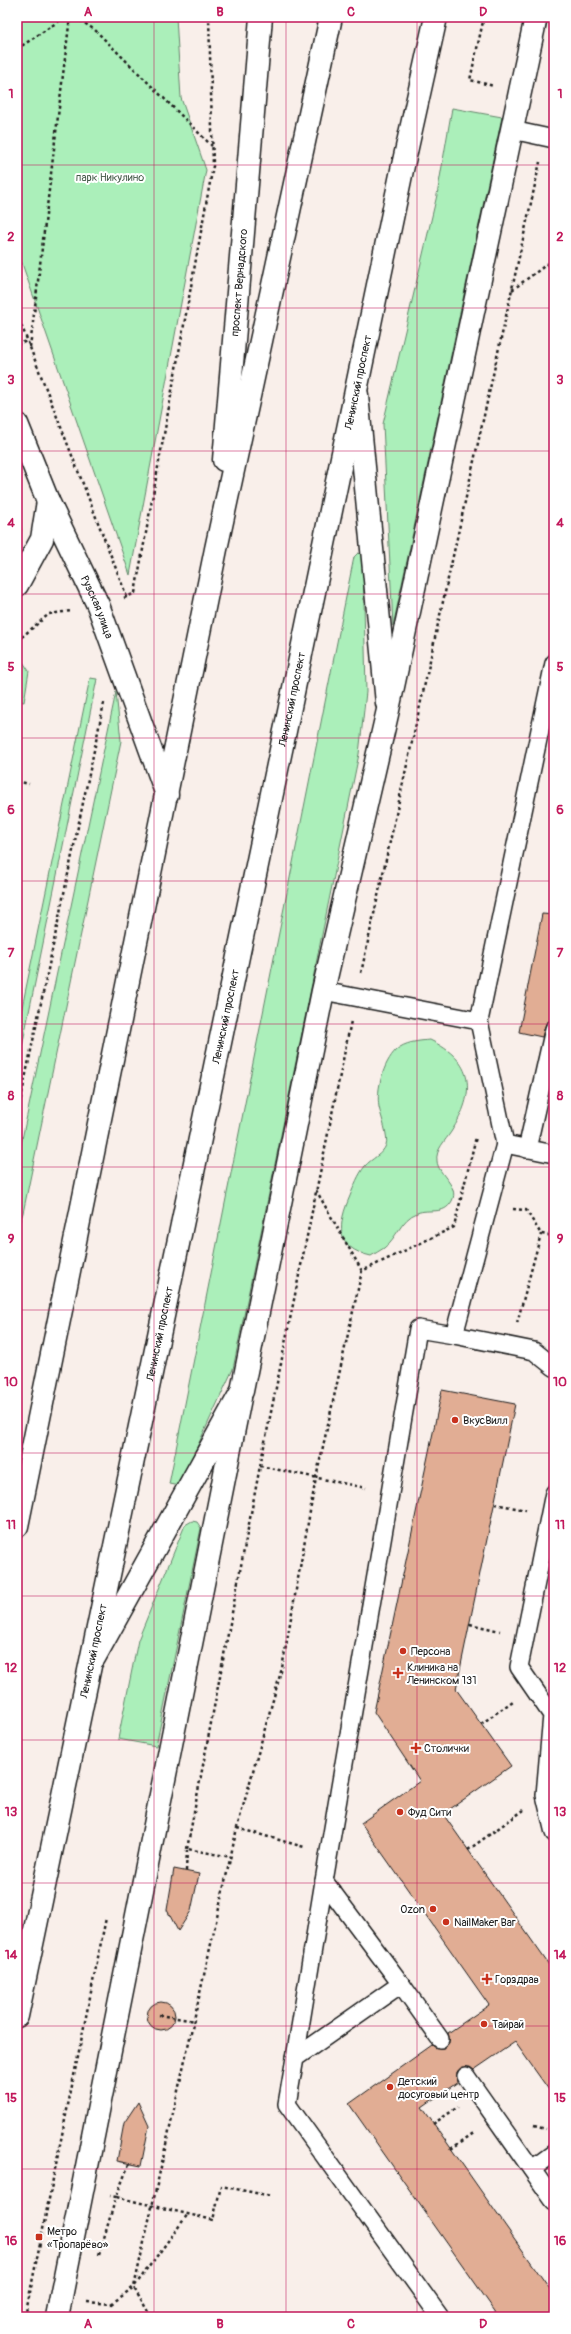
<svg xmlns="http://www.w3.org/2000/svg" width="571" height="2334" font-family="Pangolin,sans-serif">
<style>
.built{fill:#f2dbd0}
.green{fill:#abefba;stroke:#64866b}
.building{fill:#e1ad94;stroke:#1c1c1c}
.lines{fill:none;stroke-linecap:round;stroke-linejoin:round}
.service-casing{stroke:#1c1c1c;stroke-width:20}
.minor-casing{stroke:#1c1c1c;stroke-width:25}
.tertiary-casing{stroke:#1c1c1c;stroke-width:25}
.secondary-casing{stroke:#1c1c1c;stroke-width:25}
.primary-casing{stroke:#1c1c1c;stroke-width:25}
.path{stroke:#1c1c1c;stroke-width:2.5;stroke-dasharray:3 3;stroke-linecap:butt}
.service{stroke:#fff;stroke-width:17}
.minor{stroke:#fff;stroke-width:22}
.tertiary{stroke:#fff;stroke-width:22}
.secondary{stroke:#fff;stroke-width:22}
.primary{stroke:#fff;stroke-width:22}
.grid{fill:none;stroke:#c2185b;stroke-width:1;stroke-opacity:0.55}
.poi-dot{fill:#c8321e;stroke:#fff;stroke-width:1.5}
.labels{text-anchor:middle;stroke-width:4;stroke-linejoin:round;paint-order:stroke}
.park-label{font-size:11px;fill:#475b4b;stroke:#fff}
.street-label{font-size:11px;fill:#1c1c1c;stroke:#fff}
.poi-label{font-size:11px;fill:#1c1c1c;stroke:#fff;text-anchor:start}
.neatline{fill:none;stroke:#c2185b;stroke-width:1.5}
.grid-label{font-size:13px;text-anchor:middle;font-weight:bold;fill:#c2185b}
</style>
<rect width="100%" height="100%" fill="#f9efea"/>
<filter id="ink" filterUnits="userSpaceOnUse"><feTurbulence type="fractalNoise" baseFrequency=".025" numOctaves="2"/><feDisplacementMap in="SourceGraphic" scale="8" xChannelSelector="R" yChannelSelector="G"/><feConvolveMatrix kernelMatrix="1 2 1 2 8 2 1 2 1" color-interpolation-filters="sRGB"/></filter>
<g filter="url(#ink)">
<path class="built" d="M17,517L23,530L17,545Z"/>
<g class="green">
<path d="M17,17H176L181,98L206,170L130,575L17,249Z"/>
<path d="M452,108L502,117L393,626L383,424L437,195Z"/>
<path d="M358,553L361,554L363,556L366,692L359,754L233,1369L179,1486L169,1484L354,557Z"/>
<path d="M17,659L23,662L29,671L24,702L17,701Z"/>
<path d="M90,678L97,679L17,1071V1032Z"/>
<path d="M116,692L121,741L23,1213L17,1228V1163Z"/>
<path d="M430,1040C474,1061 477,1092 451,1132C446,1140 435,1150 437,1161C438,1175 460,1186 452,1201C444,1216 429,1208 417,1213C401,1219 397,1238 384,1248C380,1251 375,1253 371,1256C334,1248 338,1224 350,1196C354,1186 358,1175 365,1166C371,1159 383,1154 386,1145C389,1137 381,1117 379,1107C376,1090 383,1063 396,1050C405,1042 418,1041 430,1040Z"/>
<path d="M192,1521L197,1522L201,1528L156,1746L118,1739L138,1640L185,1525Z"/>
</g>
<g class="building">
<path d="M542,914L554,915V1019L546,1023L542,1037L519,1032Z"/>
<path d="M442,1390L515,1404L456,1689L511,1766L443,1814L554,1972V2097L515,2042L474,2070L470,2067L461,2068L457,2072L458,2082L422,2107L554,2295V2317H499L349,2104L432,2045L436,2048L445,2047L449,2043L448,2033L489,2005L361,1823L420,1781L374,1712Z"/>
<path d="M174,1869L199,1874L191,1911L178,1931L167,1910Z"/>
<circle cx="161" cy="2016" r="14"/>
<path d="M138,2102L149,2126L141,2166L117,2161L124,2123Z"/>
</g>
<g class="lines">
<defs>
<g id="service">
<path d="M512,130L554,139"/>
<path d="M554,663L479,1021L505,1144L554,1154"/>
<path d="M323,991L479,1021"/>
<path d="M505,1144L454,1335L534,1351L554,1367"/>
<path d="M527,1149L554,1029"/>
<path d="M554,1493L519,1667L552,1715L545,1795L554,1833"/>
<path d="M401,1984L440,2039"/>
<path d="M295,2058L324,1881"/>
<path d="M466,2076L554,2201"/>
<path d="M532,2169L554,2153"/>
<path d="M440,2317L287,2104L295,2058L401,1984L324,1881L418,1329L454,1335"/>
</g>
<g id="minor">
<path d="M357,395L387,703"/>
<path d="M17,585L42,539L48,501"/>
<path d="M57,2317L240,1398"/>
</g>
<g id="tertiary">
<path id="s1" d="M17,424L48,501L98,605L167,795"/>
</g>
<path id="secondary" d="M94,1658L242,1391L323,991L388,710L536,17"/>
<g id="primary">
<path id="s2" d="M224,460L261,17"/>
<path d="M17,1526L216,549L331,17"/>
<path id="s3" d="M17,2016L402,170L436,17"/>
</g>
</defs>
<use href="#service" class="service-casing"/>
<use href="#minor" class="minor-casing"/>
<use href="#tertiary" class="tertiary-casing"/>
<use href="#secondary" class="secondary-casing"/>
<use href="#primary" class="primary-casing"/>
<g class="path">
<path d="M75,17L95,30L212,146"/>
<path d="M484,17L470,80L494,86"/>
<path d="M17,49L65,17"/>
<path d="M551,112L554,97"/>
<path d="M512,290L554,259"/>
<path d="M17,314L127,597"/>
<path d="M17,345L27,341"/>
<path d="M30,347L70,17"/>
<path d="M124,598L135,593L213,166L209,17"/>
<path d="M17,641L49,614L71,611"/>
<path d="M17,781L29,784"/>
<path d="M361,973L540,162"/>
<path d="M17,1117L104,703"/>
<path d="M316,1190L362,1271"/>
<path d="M513,1209L526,1210L541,1234L554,1236"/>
<path d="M517,1323L541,1234"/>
<path d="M260,1466L366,1488"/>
<path d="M495,1504L526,1510"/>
<path d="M470,1624L500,1631"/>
<path d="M481,1724L513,1701"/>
<path d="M237,1828L304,1847"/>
<path d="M187,1849L260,1466L351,1021"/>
<path d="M468,1850L524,1810"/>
<path d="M186,1871L187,1849L231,1857"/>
<path d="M159,2015L194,2021"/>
<path d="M433,2124L458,2107"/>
<path d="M534,2126L546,2129"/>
<path d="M451,2149L475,2132"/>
<path d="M129,2164L116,2197L213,2220L221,2186L271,2196"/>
<path d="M99,2255L116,2197L110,2196"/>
<path d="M87,2302L111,2304L134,2287L237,1828L282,1668L316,1478L362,1271L454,1227L476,1137"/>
<path d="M25,2317L106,1918"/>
<path d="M151,2317L134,2287L188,2214"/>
</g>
<use href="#service" class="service"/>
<use href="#minor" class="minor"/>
<use href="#tertiary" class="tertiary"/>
<use href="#secondary" class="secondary"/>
<use href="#primary" class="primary"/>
</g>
</g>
<path class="grid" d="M154,17V2317M286,17V2317M417,17V2317M17,165H554M17,308H554M17,451H554M17,594H554M17,738H554M17,881H554M17,1024H554M17,1167H554M17,1310H554M17,1453H554M17,1596H554M17,1740H554M17,1883H554M17,2026H554M17,2169H554"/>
<g class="poi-dot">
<circle cx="455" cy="1420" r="4"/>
<circle cx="403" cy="1651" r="4"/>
<path d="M396 1667h4v4h4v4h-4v4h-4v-4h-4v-4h4z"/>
<path d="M414 1742h4v4h4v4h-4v4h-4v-4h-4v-4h4z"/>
<circle cx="400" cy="1812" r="4"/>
<circle cx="433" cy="1909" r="4"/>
<circle cx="446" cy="1922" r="4"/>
<path d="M485 1973h4v4h4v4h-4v4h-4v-4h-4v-4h4z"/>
<circle cx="484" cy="2024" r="4"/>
<circle cx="390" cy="2087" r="4"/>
<rect x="35" y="2233" width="8" height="8" rx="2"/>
</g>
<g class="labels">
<g class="park-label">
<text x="110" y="181">парк Никулино</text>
</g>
<g class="street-label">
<text dy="4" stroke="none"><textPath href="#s2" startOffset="178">проспект Вернадского</textPath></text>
<text dy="4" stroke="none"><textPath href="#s3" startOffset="1669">Ленинский проспект</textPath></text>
<text dy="4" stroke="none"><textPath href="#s1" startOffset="200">Рузская улица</textPath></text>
<text dy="4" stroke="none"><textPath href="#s3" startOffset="1345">Ленинский проспект</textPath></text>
<text dy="4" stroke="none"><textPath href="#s3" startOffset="1021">Ленинский проспект</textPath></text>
<text dy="4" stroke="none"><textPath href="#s3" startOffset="697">Ленинский проспект</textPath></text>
<text dy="4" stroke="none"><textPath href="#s3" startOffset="373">Ленинский проспект</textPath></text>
</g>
<g class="poi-label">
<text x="463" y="1424">ВкусВилл</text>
<text x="411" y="1655">Персона</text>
<text x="407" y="1671">Клиника на<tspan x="407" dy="13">Ленинском 131</tspan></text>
<text x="424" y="1752">Столички</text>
<text x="408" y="1816">Фуд Сити</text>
<text x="425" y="1913" text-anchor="end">Ozon</text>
<text x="454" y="1926">NailMaker Bar</text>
<text x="495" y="1983">Горздрав</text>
<text x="492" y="2028">Тайрай</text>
<text x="398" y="2085">Детский<tspan x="398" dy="13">досуговый центр</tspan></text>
<text x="47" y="2235">Метро<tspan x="47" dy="13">«Тропарёво»</tspan></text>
</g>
</g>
<rect width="571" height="2334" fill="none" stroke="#fff" stroke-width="44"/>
<rect x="22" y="22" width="527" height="2290" class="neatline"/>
<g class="grid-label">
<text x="88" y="16">A</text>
<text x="220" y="16">B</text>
<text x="351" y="16">C</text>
<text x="483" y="16">D</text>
<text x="11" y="98">1</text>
<text x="560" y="98">1</text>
<text x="11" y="241">2</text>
<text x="560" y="241">2</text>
<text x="11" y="384">3</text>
<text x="560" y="384">3</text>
<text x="11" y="527">4</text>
<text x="560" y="527">4</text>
<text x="11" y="671">5</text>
<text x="560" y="671">5</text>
<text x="11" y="814">6</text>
<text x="560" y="814">6</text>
<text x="11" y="957">7</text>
<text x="560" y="957">7</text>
<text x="11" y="1100">8</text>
<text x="560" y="1100">8</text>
<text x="11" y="1243">9</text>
<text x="560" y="1243">9</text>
<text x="11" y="1386">10</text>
<text x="560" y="1386">10</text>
<text x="11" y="1529">11</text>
<text x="560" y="1529">11</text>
<text x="11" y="1672">12</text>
<text x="560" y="1672">12</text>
<text x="11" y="1816">13</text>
<text x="560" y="1816">13</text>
<text x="11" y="1959">14</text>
<text x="560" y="1959">14</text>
<text x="11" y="2102">15</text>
<text x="560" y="2102">15</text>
<text x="11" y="2245">16</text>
<text x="560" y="2245">16</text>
<text x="88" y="2328">A</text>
<text x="220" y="2328">B</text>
<text x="351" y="2328">C</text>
<text x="483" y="2328">D</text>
</g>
</svg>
